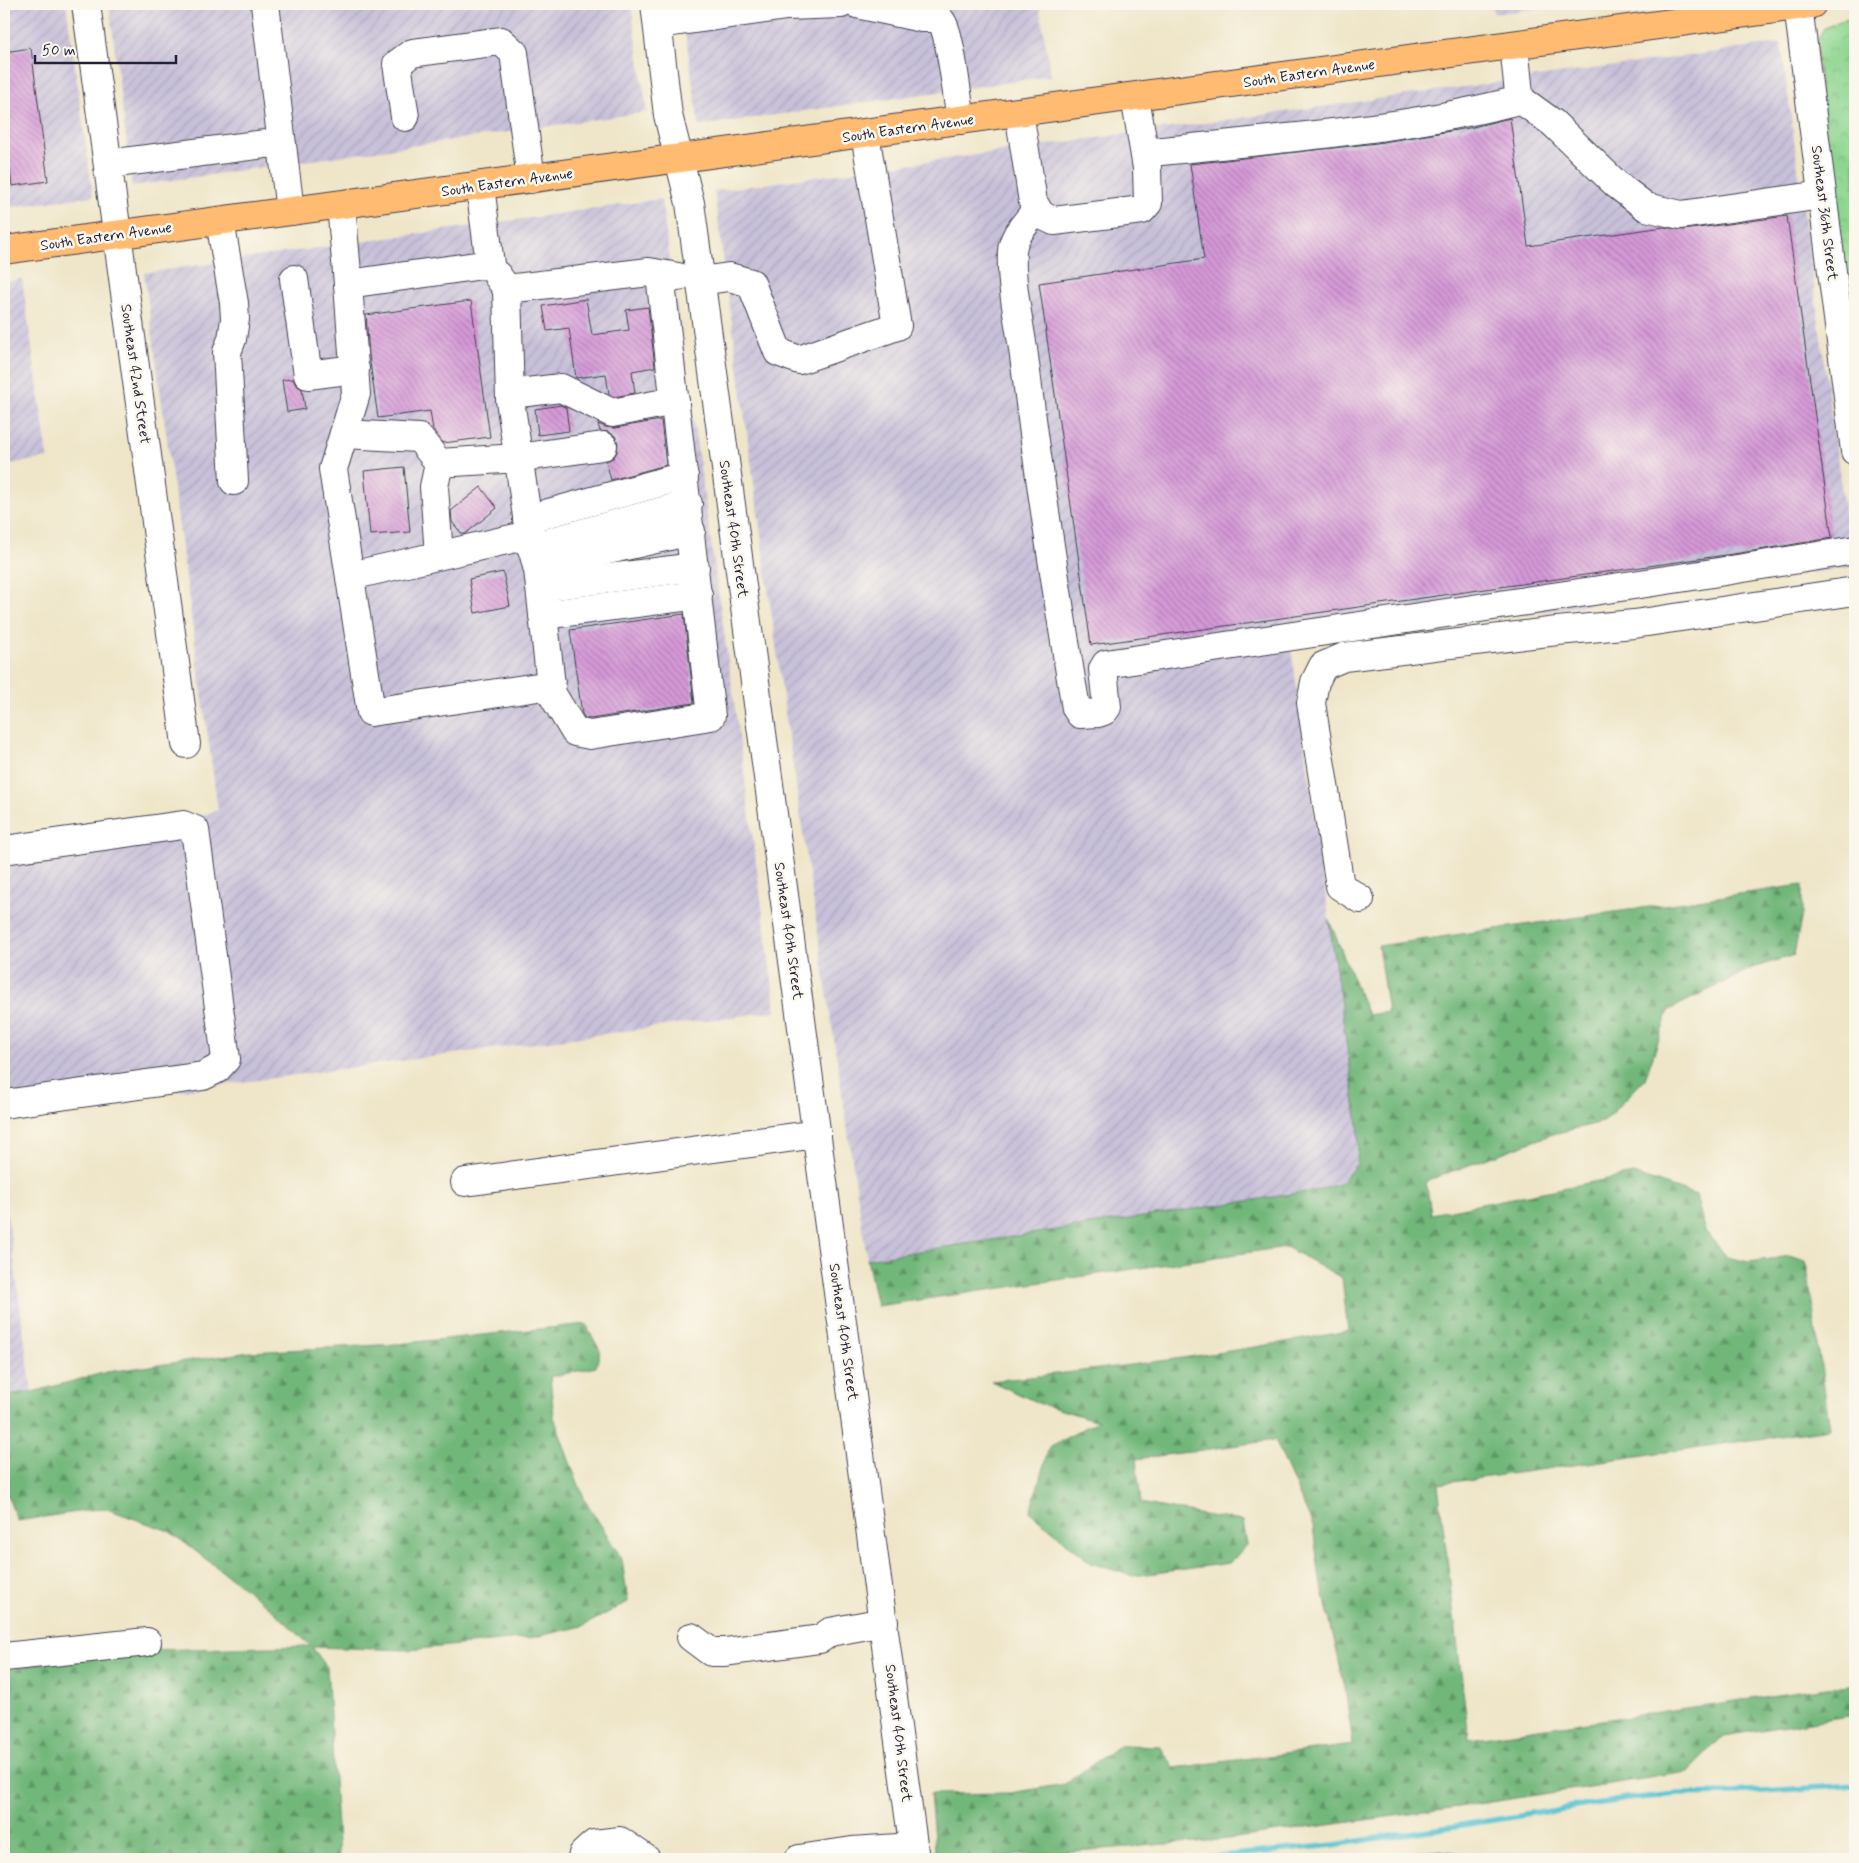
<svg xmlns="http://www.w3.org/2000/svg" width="1859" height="1863" font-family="Mynerve,sans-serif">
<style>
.industrial{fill:url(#industrial-furrows)}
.forest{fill:url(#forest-firs);stroke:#4a6c5a}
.park{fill:url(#park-crowns);stroke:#587c66}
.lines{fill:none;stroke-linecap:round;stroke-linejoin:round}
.stream{stroke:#57c2d1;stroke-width:5.5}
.building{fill:url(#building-back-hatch)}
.minor-casing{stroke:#413f50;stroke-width:30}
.major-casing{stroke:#413f50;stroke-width:30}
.minor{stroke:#fff;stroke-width:28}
.major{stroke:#ffbb71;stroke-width:28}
.labels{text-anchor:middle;stroke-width:5;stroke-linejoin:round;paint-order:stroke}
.street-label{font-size:15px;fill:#22223b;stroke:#fbf7ec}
</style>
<defs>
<pattern id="industrial-furrows" width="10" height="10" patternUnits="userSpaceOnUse" patternTransform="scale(1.25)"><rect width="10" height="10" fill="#c7c0d9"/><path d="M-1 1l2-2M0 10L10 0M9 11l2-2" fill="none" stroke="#aba5bb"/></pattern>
<pattern id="forest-firs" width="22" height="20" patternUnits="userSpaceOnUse" patternTransform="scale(1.25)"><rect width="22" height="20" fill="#72b77a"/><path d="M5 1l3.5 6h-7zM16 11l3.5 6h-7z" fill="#5d9465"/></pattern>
<pattern id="park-crowns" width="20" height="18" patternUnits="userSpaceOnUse" patternTransform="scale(1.25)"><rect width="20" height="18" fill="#8ed690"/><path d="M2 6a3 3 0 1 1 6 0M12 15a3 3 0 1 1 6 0" fill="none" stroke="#7ab77d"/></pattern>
<pattern id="building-back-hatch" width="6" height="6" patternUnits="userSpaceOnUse" patternTransform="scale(1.25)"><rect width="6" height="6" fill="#d599d7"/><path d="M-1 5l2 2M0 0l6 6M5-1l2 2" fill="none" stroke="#ac7cb0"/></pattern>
</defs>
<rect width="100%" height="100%" fill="#fbf7ec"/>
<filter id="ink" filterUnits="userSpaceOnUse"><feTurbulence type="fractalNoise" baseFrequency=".02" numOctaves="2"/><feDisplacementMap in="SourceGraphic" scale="10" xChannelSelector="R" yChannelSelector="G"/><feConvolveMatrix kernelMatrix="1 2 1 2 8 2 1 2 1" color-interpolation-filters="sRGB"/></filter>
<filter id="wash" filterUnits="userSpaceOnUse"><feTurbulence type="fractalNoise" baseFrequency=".0096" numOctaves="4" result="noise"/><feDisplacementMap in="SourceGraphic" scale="20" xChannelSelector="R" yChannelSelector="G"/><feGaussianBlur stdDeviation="1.12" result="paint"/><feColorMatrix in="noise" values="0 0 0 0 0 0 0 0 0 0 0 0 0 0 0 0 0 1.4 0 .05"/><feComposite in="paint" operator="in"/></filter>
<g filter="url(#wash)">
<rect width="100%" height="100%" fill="#efe6c9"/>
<g class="industrial">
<path d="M4,4H66L93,196L4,208Z"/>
<path d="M109,4H631L647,112L132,186Z"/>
<path d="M681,4H1039L1051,76L699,126Z"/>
<path d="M1492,4H1567L1494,14Z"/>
<path d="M1781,43L1852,567L1291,647L1359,1132L1357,1164L1340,1184L1312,1191L867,1259L788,734L714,191Z"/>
<path d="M661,199L739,735L776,1011L4,1114V843L203,815L218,810L144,273Z"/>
<path d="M22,279L48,458L4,465V282Z"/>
<path d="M4,1190L32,1392L4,1395Z"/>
</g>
<g class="forest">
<path d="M1802,885V914L1794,955L1752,968L1669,1010L1645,1079L1603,1122L1553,1134L1426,1181L1431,1214L1633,1174L1696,1195L1705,1231L1727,1257L1749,1262L1790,1256L1806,1261L1830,1429L1438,1484L1469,1739L1855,1684V1715L1723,1736L1688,1772L1438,1810L1220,1840L972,1859H936L930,1794L1010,1793L1065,1784L1120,1745L1160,1746L1174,1768L1353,1745L1345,1688L1319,1573L1313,1526L1275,1440L1136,1459L1141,1503L1203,1515L1243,1521L1247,1545L1230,1563L1133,1576L1091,1563L1030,1512L1049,1447L1098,1421L1038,1403L991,1381C1110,1369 1229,1353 1348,1331L1342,1278L1286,1247L877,1306L867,1259L1312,1191L1340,1184L1357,1164L1359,1132L1329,920L1368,1015L1388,1012L1378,946Z"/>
<path d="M586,1324L600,1351L596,1367L550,1377L554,1417L570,1463L585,1500L622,1559L628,1602L583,1626L530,1638L409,1650L312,1647L327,1667L339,1859H4V1670L109,1651L311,1646L269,1607L169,1531L104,1508L17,1521L4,1486V1395L32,1392L107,1372L250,1352L397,1344Z"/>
<path d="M1440,1850L1477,1856L1479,1859H1363Z"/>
</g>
<path class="park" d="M1855,18V344L1821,98L1816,42L1824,28L1840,21Z"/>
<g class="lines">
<path class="stream" d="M1192,1859L1334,1845L1627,1799L1678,1794L1732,1793L1855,1785"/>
</g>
<g id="blocks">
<g class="building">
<path d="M31,48L48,181L12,186L4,119V52Z"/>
<path d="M1510,118L1528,246L1664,227L1683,230L1787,216L1832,538L1747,552L1091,645L1039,283L1204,259L1190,164L1377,143L1469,128Z"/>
<path d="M586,299L592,335L629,330L626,310L648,307L655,367L632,371L635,393L614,397L609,394L606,374L576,378L569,328L547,331L543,306Z"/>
<path d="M471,301L490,437L443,443L433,430L430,411L378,418L369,355L366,315Z"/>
<path d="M293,379L296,385L302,389L305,409L287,412L282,380Z"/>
<path d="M561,405L566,408L569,431L538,435L535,409Z"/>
<path d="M661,420L666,465L611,480L606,461L613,458L617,452L618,443L615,436L609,432L600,431L598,424L606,427L615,428Z"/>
<path d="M404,467L410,532L370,535L364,471Z"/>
<path d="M481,487L497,508L465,534H462L452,522L451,511Z"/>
<path d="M503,572L510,606L475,613L469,579Z"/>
<path d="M684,614L694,703L590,719L585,718L582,714L570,630Z"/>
</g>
</g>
</g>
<g filter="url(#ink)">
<use href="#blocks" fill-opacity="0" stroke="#413f50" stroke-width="1"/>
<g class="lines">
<defs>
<g id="minor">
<path d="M86,4L186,744"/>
<path d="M265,4L290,211"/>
<path d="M655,4L668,115L690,203L915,1859"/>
<path d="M857,4L922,18C928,18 936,17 941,21C950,29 958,104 961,120"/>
<path d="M1798,6L1855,451"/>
<path d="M659,24L786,6L841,4"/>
<path d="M1517,97L1553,123L1616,184L1646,207L1681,215L1822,195"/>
<path d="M1019,112L1033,202L1041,215L1054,221L1142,210L1148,203L1147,168L1135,97"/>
<path d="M405,117L397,64L412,53L501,41L514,53L531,179"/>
<path d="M1145,153C1267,139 1392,132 1511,102L1516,99L1519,94L1514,45"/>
<path d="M108,164L281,142"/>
<path d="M341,205L348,284L490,264L480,186"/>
<path d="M1036,209C1028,223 1013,234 1012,251C1010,287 1021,328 1025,364C1038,470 1054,575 1071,679L1076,708L1080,714L1098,713L1104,711L1107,707L1103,669L1106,664L1700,575L1855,550"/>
<path d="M220,221L234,303L235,319L232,339L227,352L234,481"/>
<path d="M497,275L507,289L649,272L678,277"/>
<path d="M294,279L308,375L355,369"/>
<path d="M700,281L729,277L751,283L778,352L799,360L897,326L865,134"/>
<path d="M348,284L356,394L333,469L371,712L551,685"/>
<path d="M507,289L510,400L531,544L538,570L552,694L575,732L590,735L711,716L660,275"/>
<path d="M510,394L561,388L612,413L675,401"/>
<path d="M344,434L419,438L439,463L434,487L439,555"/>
<path d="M439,463L518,458L603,446"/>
<path d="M527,519L684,476"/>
<path d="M531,547L688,504"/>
<path d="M537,566L691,531"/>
<path d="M350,576L529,535"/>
<path d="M540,587L695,567"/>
<path d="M543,615L698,595"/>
<path d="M4,850L183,825L195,830L226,1059L217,1069L203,1076L4,1104"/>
<path d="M1360,899L1340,886L1311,703L1315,682L1323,666L1344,657L1557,631L1634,624L1855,591"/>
<path d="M465,1182L817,1134"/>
<path d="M691,1637L711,1652H725L820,1639L830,1632L884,1622"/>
<path d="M4,1657L147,1642"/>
<path d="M582,1859L583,1854L594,1844L620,1841L646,1859"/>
<path d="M799,1859L852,1851L913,1847"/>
</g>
<path id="major" d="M4,250L1812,4"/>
</defs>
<use href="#minor" class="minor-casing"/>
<use href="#major" class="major-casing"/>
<use href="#minor" class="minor"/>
<use href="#major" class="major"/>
</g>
</g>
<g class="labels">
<g class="street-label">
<text transform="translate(1309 73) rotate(-8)" y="5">South Eastern Avenue</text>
<text transform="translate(908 128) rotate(-8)" y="5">South Eastern Avenue</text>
<text transform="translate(507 182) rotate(-8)" y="5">South Eastern Avenue</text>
<text transform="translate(1825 213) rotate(83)" y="5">Southeast 36th Street</text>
<text transform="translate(106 236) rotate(-8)" y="5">South Eastern Avenue</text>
<text transform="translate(136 374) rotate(82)" y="5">Southeast 42nd Street</text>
<text transform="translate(734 529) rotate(82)" y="5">Southeast 40th Street</text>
<text transform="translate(789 931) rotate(82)" y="5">Southeast 40th Street</text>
<text transform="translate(844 1332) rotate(82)" y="5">Southeast 40th Street</text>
<text transform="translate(899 1733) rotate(83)" y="5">Southeast 40th Street</text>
</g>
</g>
<rect width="1859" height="1863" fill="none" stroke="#fbf7ec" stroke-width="20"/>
<path d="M35 55v8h141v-8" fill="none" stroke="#22223b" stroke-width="2.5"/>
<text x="42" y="55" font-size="15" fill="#22223b" stroke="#fbf7ec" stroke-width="4" paint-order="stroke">50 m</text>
</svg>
